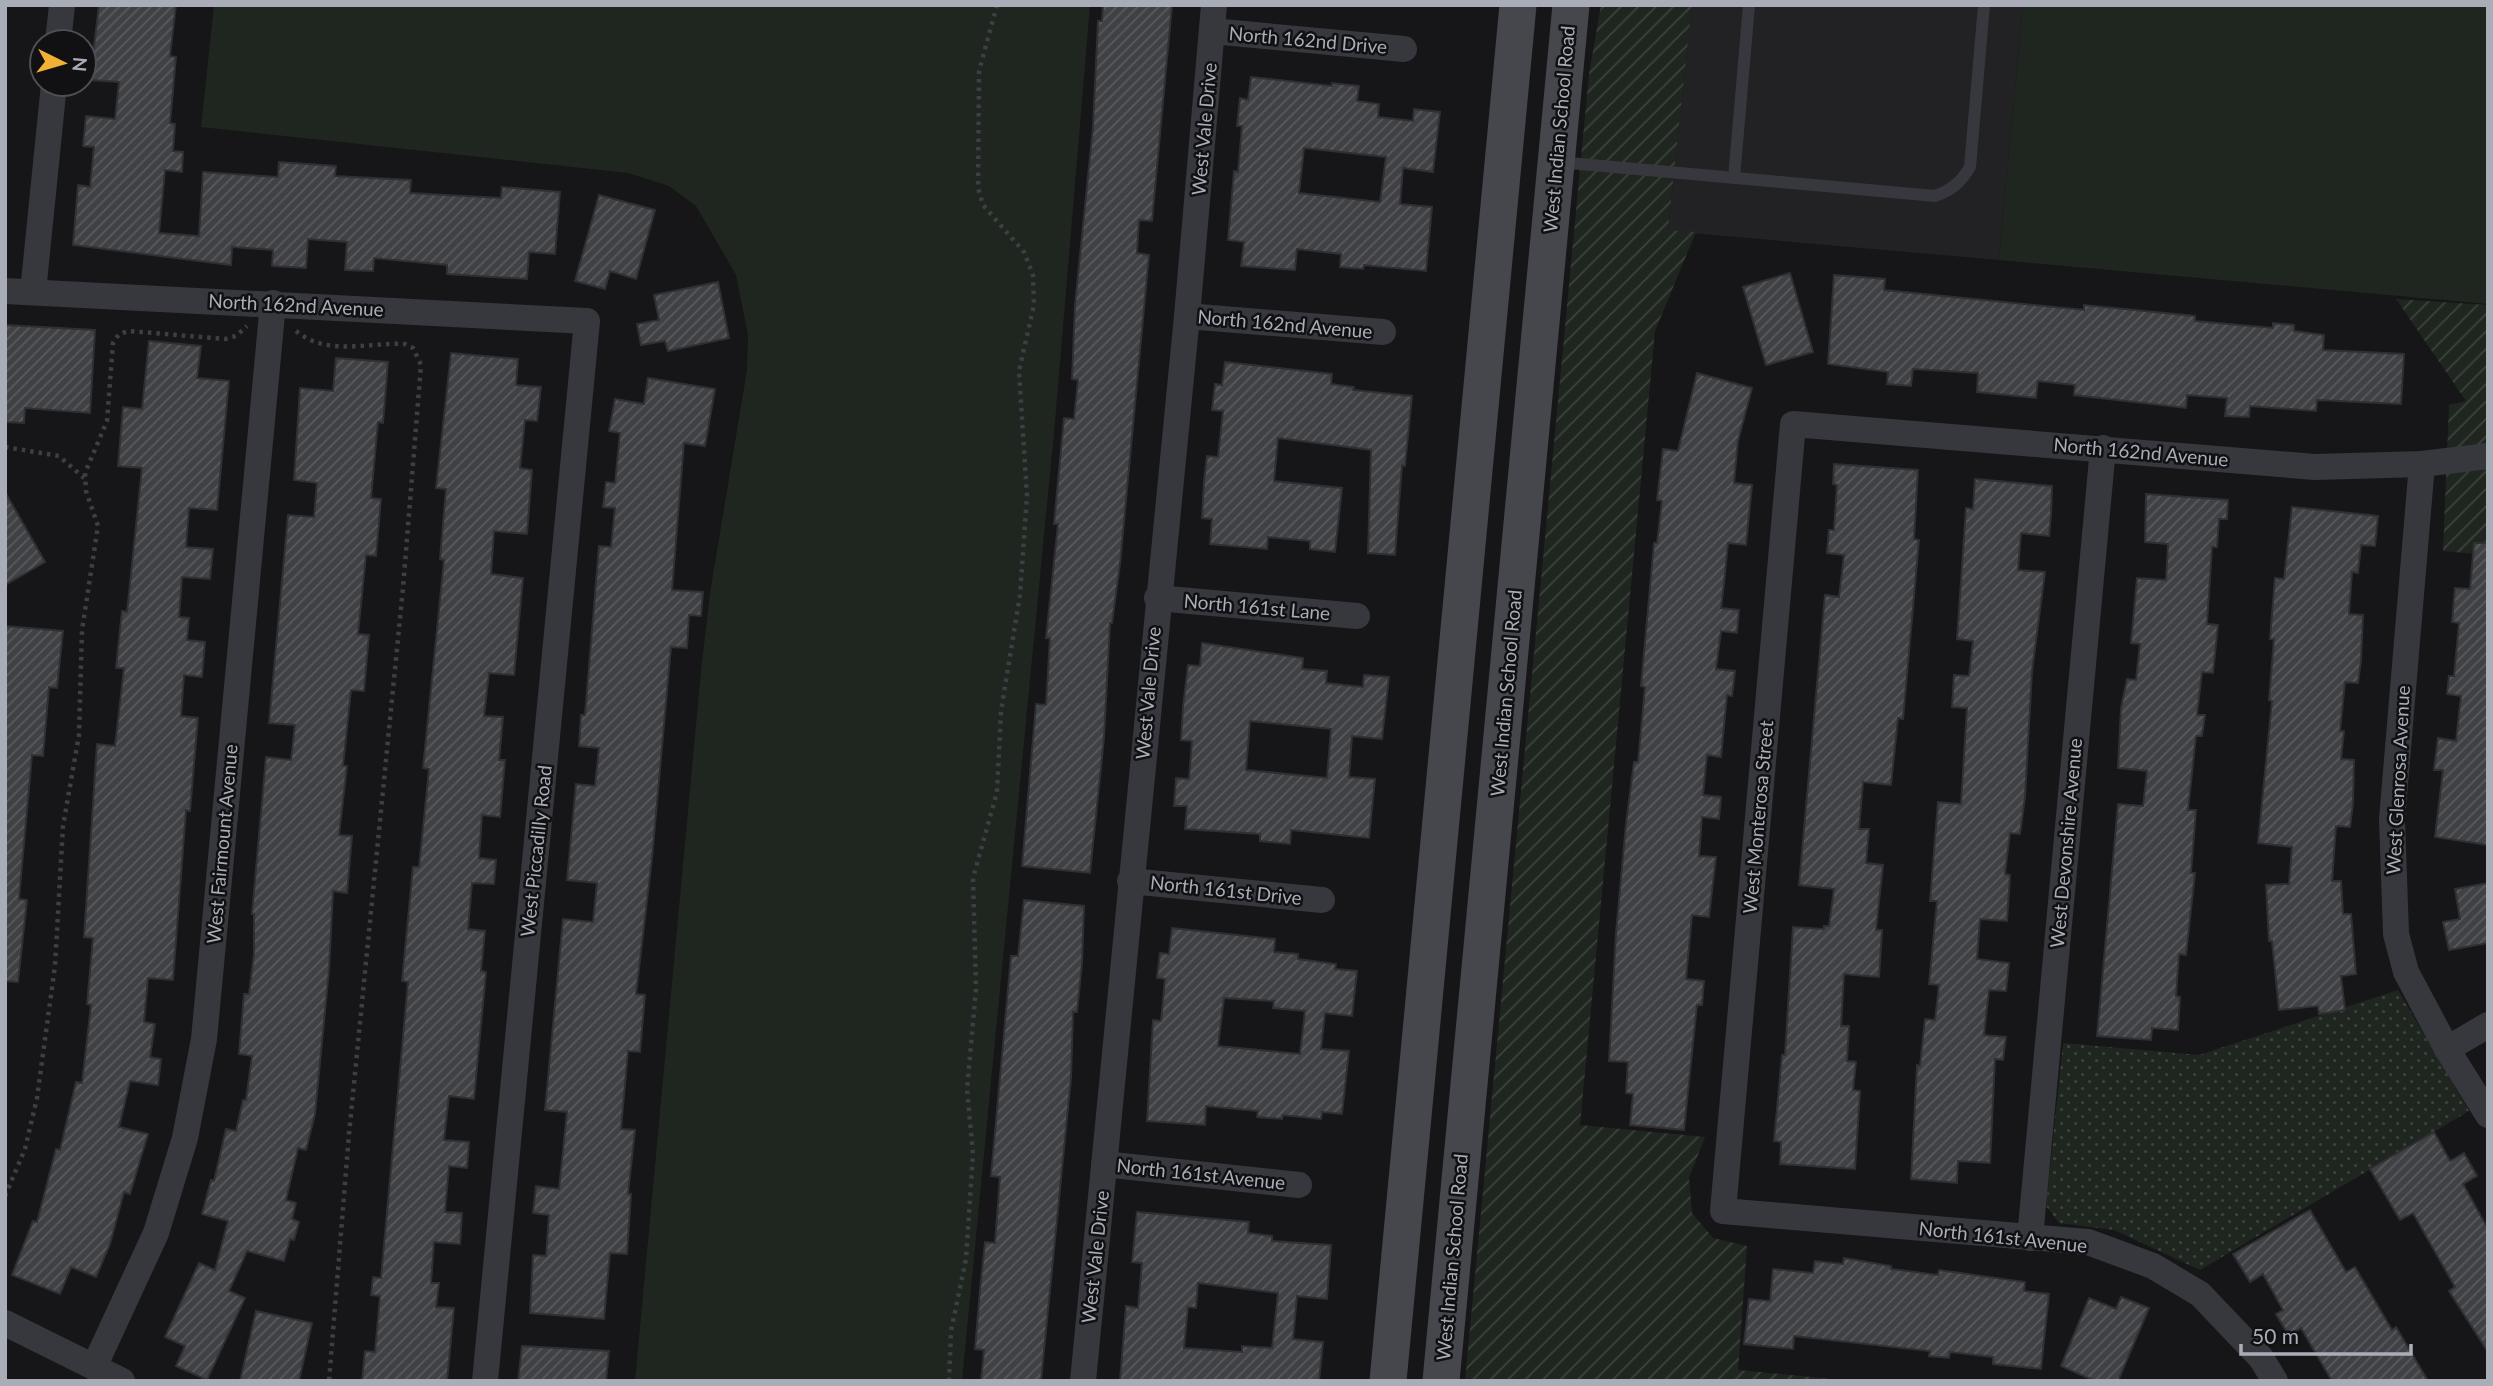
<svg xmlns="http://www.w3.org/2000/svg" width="2493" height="1386" font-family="Lato,sans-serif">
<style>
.built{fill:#222225}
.grass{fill:#1e261f}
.park{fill:url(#park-dots)}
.garden{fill:url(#garden-furrows)}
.building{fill:url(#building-hatch);stroke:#303034;stroke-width:2;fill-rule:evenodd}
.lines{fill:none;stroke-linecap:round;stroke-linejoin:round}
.path{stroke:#3d3f44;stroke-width:4.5;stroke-dasharray:3.5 5;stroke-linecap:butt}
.service{stroke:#37383d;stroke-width:12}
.minor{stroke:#37383d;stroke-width:26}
.secondary{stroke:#45474d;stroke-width:37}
.labels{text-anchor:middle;stroke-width:5;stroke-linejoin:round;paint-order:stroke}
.street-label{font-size:19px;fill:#a8adb8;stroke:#111113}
</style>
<defs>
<pattern id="park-dots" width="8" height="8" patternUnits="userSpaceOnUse" patternTransform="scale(1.75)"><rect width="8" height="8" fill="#1e261f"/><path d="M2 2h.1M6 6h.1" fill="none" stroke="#3c433d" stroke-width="1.8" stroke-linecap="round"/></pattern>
<pattern id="garden-furrows" width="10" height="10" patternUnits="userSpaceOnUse" patternTransform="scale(1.75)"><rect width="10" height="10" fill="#1e261f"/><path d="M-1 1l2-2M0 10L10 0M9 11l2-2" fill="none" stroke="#3c433d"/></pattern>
<pattern id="building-hatch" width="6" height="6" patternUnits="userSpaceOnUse" patternTransform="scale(1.75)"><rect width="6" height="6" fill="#404145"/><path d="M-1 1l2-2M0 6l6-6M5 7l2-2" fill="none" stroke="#595a5e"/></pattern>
</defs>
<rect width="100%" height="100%" fill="#161618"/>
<path class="built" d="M1692,5H2023L1999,260L1668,231Z"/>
<g class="grass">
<path d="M214,5H1090L1055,422L962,1381H635L701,671L710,593L747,370L748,335L736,275L696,206L669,186L628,173L201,127Z"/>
<path d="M2023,5H2488V304L1999,260Z"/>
</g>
<path class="park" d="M2398,990L2469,1111L2200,1270L2114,1230L2059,1223L2046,1206L2063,1043L2199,1055Z"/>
<g class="garden">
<path d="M1601,5H1692L1668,230L1696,232L1655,331L1580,1125L1705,1137L1689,1178L1692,1213L1713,1238L1747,1246L1738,1370L1852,1381H1465L1589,74Z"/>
<path d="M2396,299L2488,305V555L2443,551L2449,405L2466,401Z"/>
</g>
<g class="building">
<path d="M99,5H176L170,56L176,57L170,123L175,124L173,151L183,152L182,172L165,170L159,233L199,236L203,172L278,177L279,162L336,166L335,176L411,180L410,193L501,198L502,187L560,192L555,254L529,252L527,279L447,274V265L374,258L373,271L345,270L347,242L308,239L306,268L272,266L273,250L232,247L231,265L73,245L78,185L90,187L94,147L83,146L86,116L115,119L119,82L90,80Z"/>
<path d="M1103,5H1172L1152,221L1139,220L1137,253L1149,255L1120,564L1112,623H1110L1104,738L1090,873L1022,866L1036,704L1046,705L1050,638H1046L1058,524H1054L1064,418L1074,419L1078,380L1072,379L1075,305L1093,127L1098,21H1102Z"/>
<path d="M1251,77L1332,86V83L1359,86L1357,101L1379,104L1378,117L1413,121L1414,109L1440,112L1433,172L1403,168L1400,204L1432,207L1426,271L1364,265L1363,269L1340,267L1341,254L1297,249L1295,270L1241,266L1244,242L1228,240L1234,171L1238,172L1242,126H1237L1240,98L1248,100ZM1304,148L1386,157L1380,202L1299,193Z"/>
<path d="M599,195L655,210L636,279L610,271L605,289L575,281Z"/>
<path d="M1790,273L1813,352L1766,365L1743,287Z"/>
<path d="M1834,275L1885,279L1884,290L2084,310V305L2195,316V321L2273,328V323L2294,325V331L2324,335L2323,350L2404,354L2401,404L2317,400L2316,411L2250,406L2249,417L2225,416L2227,398L2187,395L2186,408L2074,395L2075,385L2038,381L2036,398L1977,392L1978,373L1913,369L1911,386L1887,384L1888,372L1828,364Z"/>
<path d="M718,282L729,338L668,351L665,341L641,345L637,324L659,320L654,295Z"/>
<path d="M5,325L95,330L90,413L25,408L24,423L5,422Z"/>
<path d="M149,341L201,346L197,378L229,381L217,510L189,508L186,547L213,549L210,579L182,577L179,617L189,618L187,640L205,642L202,677L184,675L181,716L198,718L190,811L186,810L173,980L148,978L144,1022L155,1024L150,1057L161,1059L158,1085L130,1081L119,1127L148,1134L130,1194L124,1192L110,1244L96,1277L71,1267L60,1294L12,1275L33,1221L37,1222L56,1149L60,1150L76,1082L82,1083L91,1005L87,1004L93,938L84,937L97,744L115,746L124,668H116L122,611L127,612L142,468L118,466L123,407L142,409Z"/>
<path d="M451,353L518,359L516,385L541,387L537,421L525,420L520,468L532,470L527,534L494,531L491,574L523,578L514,675L489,673L484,716L503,717L499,760H505L500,817L482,815L479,858L496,860L494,884L472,883L468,929L485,931L481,971L486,972L474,1099L449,1096L444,1140L469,1142L467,1168L449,1166L445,1212L462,1213L460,1244L434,1242L431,1283H439L436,1307L454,1308L447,1381H362L365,1351L375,1352L380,1296L371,1295L373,1277L381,1278L408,982L402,981L413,867H419L429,769L423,768L444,560L440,559L446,489L436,488Z"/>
<path d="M336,358L388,362L383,423L378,422L371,498L381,499L376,556L366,555L358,634L369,635L364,691L351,690L343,766H347L339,835L352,836L347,893L333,891L329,970L315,1114L306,1150L298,1148L286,1200L296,1203L292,1219L299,1222L294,1240L290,1239L284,1261L247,1251L229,1291L245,1298L207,1380L176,1366L185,1346L165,1337L199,1263L215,1270L228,1221L202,1214L211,1180L214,1181L226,1129L236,1131L243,1100H246L252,1056L239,1054L244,994H249L254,954V914H252L266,757L291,760L295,725L269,723L288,515L314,517L317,483L294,480L300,388L333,391Z"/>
<path d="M1225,362L1332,374L1331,384L1354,387L1353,390L1412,396L1405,466L1402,465L1395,555L1368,553L1371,450L1278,438L1274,481L1342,488L1335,552L1310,549V541L1268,537L1267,549L1210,544L1212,519L1202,518L1204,481L1207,456L1218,457L1223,411L1212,410L1215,384L1222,385Z"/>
<path d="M1697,373L1752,388L1738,441L1734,483L1752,485L1746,545L1728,543L1724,583L1721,608L1739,610L1737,633L1721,631L1716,669L1735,671L1732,696L1727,695L1721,757L1707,755L1703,795L1721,797L1719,819L1702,817L1699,856L1716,857L1709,917L1692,915L1686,979L1704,981L1702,1005H1697L1684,1130L1630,1125L1633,1094L1626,1093L1628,1062L1609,1061L1616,933L1626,824L1634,762H1638L1645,687L1641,686L1654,543H1657L1662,501L1657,500L1663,449L1678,451Z"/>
<path d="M648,378L715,389L705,446L684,443L672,590L703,592L701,616L689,615L687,648L671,647L652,858L636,994L645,995L640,1052L628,1051L621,1129L635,1130L628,1194H631L627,1254L610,1253L604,1319L530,1313L533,1255L546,1256L549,1215L533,1213L536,1186L559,1189L567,1112L545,1110L563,919L593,922L597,883L567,880L576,784L595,786L599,748L579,746L581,715H585L599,546L611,547L615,508L603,507L606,482L615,483L620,433L609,431L615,399L644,404Z"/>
<path d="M1834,464L1918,470L1914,539L1919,540L1903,719L1898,718L1891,785L1863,782L1859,829H1869L1866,863L1883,865L1876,930H1882L1879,977L1844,974L1841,1026H1849L1847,1061L1856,1062L1853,1090L1860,1091L1855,1169L1780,1164L1781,1142L1774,1141L1782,1055H1785L1793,927L1824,929V926H1829L1834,889L1799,885L1825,595L1839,597L1844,555L1827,553L1829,530H1834L1837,485L1833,484Z"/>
<path d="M1975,479L2052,486L2051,514L2049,536L2021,533L2018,570L2045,572L2032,671L2025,797L2020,834L2010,833L2005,874L2010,875L2007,921L1980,919L1977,959L2009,963L2006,991L1989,990L1984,1035L2006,1037L2003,1060L1995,1059L1990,1163L1958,1161L1957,1183L1911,1179L1917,1065L1920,1066L1925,1019L1935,1020L1939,985L1929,984L1937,901H1930L1938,802L1961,804L1967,708L1952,707L1954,675L1969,676L1973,641L1957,639L1966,508L1973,509Z"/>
<path d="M5,492L45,562L5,585Z"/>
<path d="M2146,494L2228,500L2227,519H2219L2217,547H2212L2207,624L2218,625L2213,673L2202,672L2197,715H2205L2202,736H2196L2188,810H2196L2191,873H2195L2186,955L2179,954L2176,996L2180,997L2178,1030L2152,1028L2151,1040L2097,1036L2118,804L2143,806L2147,771L2118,768L2121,708L2127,679L2136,680L2140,644L2131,643L2137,578L2166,580L2168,544L2145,542Z"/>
<path d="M2292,507L2378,516L2375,546L2361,545L2358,573L2352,572L2349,614L2363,615L2361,660L2358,683L2345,682L2340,731H2344L2341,759L2354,760L2353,803L2350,827L2336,826L2332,881H2341L2343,914H2351L2356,974L2341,976L2345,1010L2319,1014L2318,1006L2279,1010L2272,941H2269L2266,885L2289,884L2292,847L2258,843L2272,701L2269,700L2274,639H2270L2275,578L2284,579Z"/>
<path d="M2474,543H2488V845L2435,837L2443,770H2434L2438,738L2456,741L2461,696L2447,694L2449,676H2454L2459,623L2452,622L2455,588L2470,589Z"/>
<path d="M5,626L63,631L57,688L49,687L43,756L32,755L19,899L27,900L18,982L5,981Z"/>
<path d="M1202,643L1303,658L1302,669L1327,671L1326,683L1363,687L1364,675L1389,677L1382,739L1352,736L1349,777L1375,779L1369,838L1291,830L1290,844L1260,841V834L1185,829L1187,806H1174L1176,778L1189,779L1192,741L1181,740L1183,707L1188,665L1200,666ZM1250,721L1331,729L1327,778L1246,770Z"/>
<path d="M2488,883V943L2449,950L2443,922L2460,919L2455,889Z"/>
<path d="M1024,900L1084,906L1082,963L1077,1012H1073L1071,1078L1041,1381H981L984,1350L975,1349L980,1290L985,1242L995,1243L1000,1177L991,1176L1011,956H1018Z"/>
<path d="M1172,928L1275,939L1274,952L1298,954V959L1336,964L1335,969L1357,971L1352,1016L1325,1013L1321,1049L1349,1051L1342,1114L1322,1112L1321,1119L1283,1115L1282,1119L1257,1117L1258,1111L1206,1106L1205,1125L1147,1121L1153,1020L1161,1021L1165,979L1157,978L1160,953L1169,954ZM1224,998L1274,1001L1273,1008L1305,1011L1300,1054L1218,1046Z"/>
<path d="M2434,1132L2450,1161L2464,1153L2477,1176L2463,1184L2488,1229V1352L2449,1291L2455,1287L2413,1213L2400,1220L2370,1169Z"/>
<path d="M2310,1210L2346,1272L2355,1267L2392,1330L2396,1327L2428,1381H2332L2301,1328L2289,1336L2276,1314L2283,1310L2263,1274L2250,1282L2233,1254Z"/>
<path d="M1137,1212L1249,1222L1248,1233L1272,1236V1241L1331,1245L1327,1299L1297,1296L1293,1339L1323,1342L1319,1381H1120L1126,1306L1138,1308L1142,1263L1132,1262ZM1198,1283L1278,1293L1272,1348L1242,1346V1352L1184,1348L1188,1307L1196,1308Z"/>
<path d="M1844,1258L1891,1266V1269L1938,1275L1939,1270L2025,1282L2024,1291L2049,1294L2041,1369L1993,1364V1357L1950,1352L1949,1358L1929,1356L1930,1351L1794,1336L1793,1349L1744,1344L1749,1299L1770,1301L1773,1269L1813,1273L1815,1261L1843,1264Z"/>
<path d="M2121,1297L2149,1308L2118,1381H2095L2061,1366L2089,1298L2116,1309Z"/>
<path d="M256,1311L312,1323L299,1381H240Z"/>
<path d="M522,1346L609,1351L606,1381H518Z"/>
</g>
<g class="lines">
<g class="path">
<path d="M296,331C328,357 368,342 405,344L413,348L421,365L403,588L349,1134L329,1381"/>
<path d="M5,447L59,456L84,478"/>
<path d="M5,1196L25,1149L37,1098L55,966L63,826L79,735L82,630L98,526L86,491L85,473L107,421L113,343L119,334L129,331L225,339L236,336L247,326"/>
<path d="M949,1381L951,1331L966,1259L973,1154L967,1089L976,989L973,878L997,792L1001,711L1020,595L1027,496L1019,371L1034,305L1033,275L1024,252L983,205L978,188L979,71L997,5"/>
</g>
<g class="service">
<path d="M1558,162L1935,196C1952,190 1961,182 1970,167L1984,5"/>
<path d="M1734,178L1749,5"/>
</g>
<g class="minor">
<path d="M1212,31L1404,49"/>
<path d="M58,42L62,5"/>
<path d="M5,291L587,321L485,1381"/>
<path d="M33,292L54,84"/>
<path d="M1187,316L1383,332"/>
<path d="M2422,464L2392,819L2396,934L2406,972L2447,1049L2488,1115"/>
<path d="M1157,598L1357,616"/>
<path d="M1130,881L1322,900"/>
<path d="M2447,1049L2488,1025"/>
<path d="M1104,1164L1299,1185"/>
<path d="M2030,1238L2103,448"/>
<path d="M5,1323L122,1381"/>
<path d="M94,1367L156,1233L185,1138L204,1039L273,303"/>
<path d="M1083,1381L1187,316L1214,5"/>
<path d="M2275,1381L2261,1358L2200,1294L2153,1266L2088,1242L1723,1211L1793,424L2315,467L2422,464L2488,456"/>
</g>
<g class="secondary">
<path d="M1388,1381L1518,5"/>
<path d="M1441,1381L1571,5"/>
</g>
</g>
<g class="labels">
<g class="street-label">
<text transform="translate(1308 40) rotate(5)" y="7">North 162nd Drive</text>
<text transform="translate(1204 129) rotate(-85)" y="7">West Vale Drive</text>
<text transform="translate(1559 129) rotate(-85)" y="7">West Indian School Road</text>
<text transform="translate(296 305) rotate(3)" y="7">North 162nd Avenue</text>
<text transform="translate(1285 324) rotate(5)" y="7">North 162nd Avenue</text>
<text transform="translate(2141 452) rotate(5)" y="7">North 162nd Avenue</text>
<text transform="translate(1257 607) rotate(5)" y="7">North 161st Lane</text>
<text transform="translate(1148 693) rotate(-85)" y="7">West Vale Drive</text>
<text transform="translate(1506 693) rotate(-85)" y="7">West Indian School Road</text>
<text transform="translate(2398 780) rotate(-87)" y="7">West Glenrosa Avenue</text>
<text transform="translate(1758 817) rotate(-85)" y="7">West Monterosa Street</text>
<text transform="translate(2066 843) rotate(-85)" y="7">West Devonshire Avenue</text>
<text transform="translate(222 844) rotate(-85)" y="7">West Fairmount Avenue</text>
<text transform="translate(536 851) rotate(-84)" y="7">West Piccadilly Road</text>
<text transform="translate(1226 890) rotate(6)" y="7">North 161st Drive</text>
<text transform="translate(1201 1174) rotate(6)" y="7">North 161st Avenue</text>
<text transform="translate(2003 1237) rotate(6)" y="7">North 161st Avenue</text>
<text transform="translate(1095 1257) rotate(-84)" y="7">West Vale Drive</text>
<text transform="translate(1452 1257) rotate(-85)" y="7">West Indian School Road</text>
</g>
</g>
<rect width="2493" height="1386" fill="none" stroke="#a8adb8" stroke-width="14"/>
<g transform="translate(63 63) rotate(95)"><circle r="33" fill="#111113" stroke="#4d4f55" stroke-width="2"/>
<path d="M0-5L12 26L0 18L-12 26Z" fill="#f2b134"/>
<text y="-10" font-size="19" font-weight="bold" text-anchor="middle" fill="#a8adb8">N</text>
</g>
<path d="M2241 1344v10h170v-10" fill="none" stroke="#a8adb8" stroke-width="3.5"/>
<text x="2252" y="1344" font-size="21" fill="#a8adb8" stroke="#111113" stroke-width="5" paint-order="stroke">50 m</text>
</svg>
